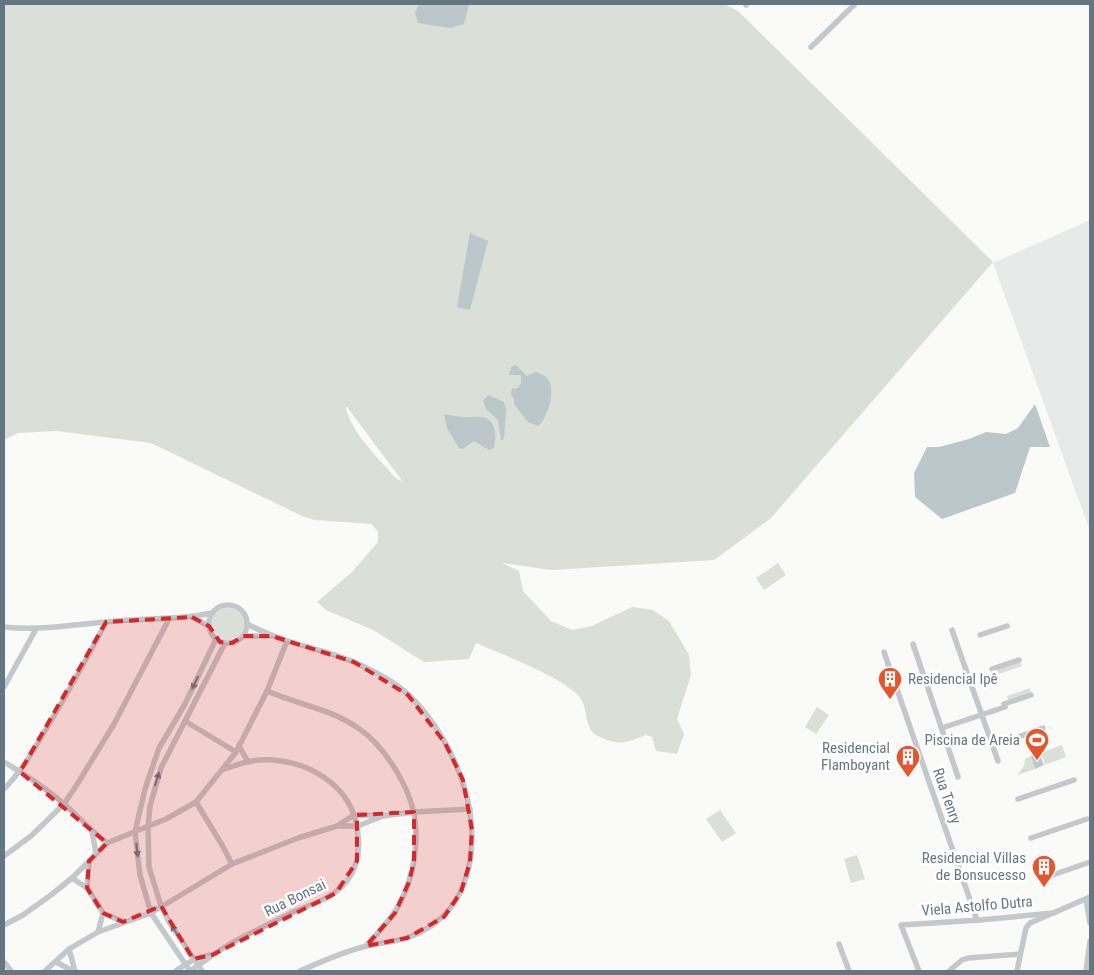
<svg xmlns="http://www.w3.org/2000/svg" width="1094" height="975" font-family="'Roboto Condensed',sans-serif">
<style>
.built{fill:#e8e9e9}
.green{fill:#dadfd7;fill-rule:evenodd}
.water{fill:#bbc7cb}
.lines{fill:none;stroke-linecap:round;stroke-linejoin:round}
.street{stroke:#c3c8cc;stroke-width:5.5}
.oneway{fill:#6a7a87}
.marked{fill:#d62828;fill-opacity:0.2;stroke:#d62828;stroke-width:4;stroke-dasharray:10 6;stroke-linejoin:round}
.labels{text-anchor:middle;stroke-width:5;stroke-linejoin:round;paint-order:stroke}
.poi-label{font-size:15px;fill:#657683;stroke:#fff;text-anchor:end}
.street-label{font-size:15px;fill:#657683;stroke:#fff}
</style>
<rect width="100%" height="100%" fill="#fafaf8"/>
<path class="built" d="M1090,220V531L993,263Z"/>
<g class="green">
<path d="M4,4H724L738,11L993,262L771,518L714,560L551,570L502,563L519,571L523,591L551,621L572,630L592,626L632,607L653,610L669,621L689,655L691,675L677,719L684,734L677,754L656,751L652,737L646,735C626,743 618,746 598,736C583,728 589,711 581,699C570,680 499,653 476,643L469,659L424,662L375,631L326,610L317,602L352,572L378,542V531L371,524L315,520L302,516L151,443L57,431L18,433L4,440ZM346,407H347L403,482L397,479C381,462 349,430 346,407Z"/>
<path d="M778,563L786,575L764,590L756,578Z"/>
<circle cx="228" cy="624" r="16"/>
<path d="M1020,662L1022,666L999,674L997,670Z"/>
<path d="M1030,688L1031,692L1008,700L1007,696Z"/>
<path d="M817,707L829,715L816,734L805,727Z"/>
<path d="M1062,745L1066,757L1045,765L1041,753Z"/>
<path d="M1031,756L1035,769L1017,775L1024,766L1025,759Z"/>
<path d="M720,810L736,833L722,842L706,819Z"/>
<path d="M857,855L865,879L851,883L844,859Z"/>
</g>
<g class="water">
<path d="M419,4H469L464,24L450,28L418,23L415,13Z"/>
<path d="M470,233L488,241L470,310L457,307Z"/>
<path d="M516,365L527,376L536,372C540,374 544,375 547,378C557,388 548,418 538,426L528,422L514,404V399L511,395L512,389L518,388L521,383V375H509L511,367Z"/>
<path d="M488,395L504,402L506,409L504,439L501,440L498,420L486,409L483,401Z"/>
<path d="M1035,404L1050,447H1030L1015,493L942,519L915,497L914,473L927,447H939L969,439L986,432L1006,434L1018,428Z"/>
<path d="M444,414C450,415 457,417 464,417C469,418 474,416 480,417C496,417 497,436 494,448L489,450L474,441L463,449L459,448L447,428Z"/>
<path d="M1039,753L1044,765L1035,769L1031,756Z"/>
</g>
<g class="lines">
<g class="street">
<path d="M746,5L747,4"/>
<path d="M811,47L855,4"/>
<circle cx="228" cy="624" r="19"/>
<path d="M192,617L209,626"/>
<path d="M247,624C259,630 272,636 285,640C308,648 331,652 354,662C372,670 394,681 409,695C445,730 472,786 472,837C472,871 461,906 431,926C409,941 392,941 367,946C344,951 321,962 300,971"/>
<path d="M4,627C41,631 78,624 116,621C148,618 180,620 212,613"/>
<path d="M952,630L998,761"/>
<path d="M980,635L1007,626"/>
<path d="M243,636H270"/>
<path d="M913,644L958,777"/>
<path d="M884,652L977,920"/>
<path d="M992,669L1019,660"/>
<path d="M4,687L36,629"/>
<path d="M267,691C297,704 331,709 358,728C384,745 411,788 415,820C418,847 413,876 401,901C393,918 378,932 366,946"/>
<path d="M1004,704L1031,695"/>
<path d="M185,721L236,752"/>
<path d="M942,728L1005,707"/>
<path d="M1016,738L1043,728"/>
<path d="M239,746L248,762"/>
<path d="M4,762C24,774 46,788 64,804C79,817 91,831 107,843"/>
<path d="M4,789C21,772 33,751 46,729C67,694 87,658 106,622"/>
<path d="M1018,799L1074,780"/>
<path d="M196,802L222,845L232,864"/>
<path d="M337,826H358L383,816L414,812L470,809"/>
<path d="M92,832L96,853"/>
<path d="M1031,838L1087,819"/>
<path d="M4,856L31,836L64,804L78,783L114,724L169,619"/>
<path d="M72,878L87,888L103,913L123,922"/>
<path d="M1044,878L1090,862"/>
<path d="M87,888L89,861"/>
<path d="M1086,899L1090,923"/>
<path d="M4,925L23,915L51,895L72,878L107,843L166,819L196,802L236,752L267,691L287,641"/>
<path d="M98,932L103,913"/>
<path d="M839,944L849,971"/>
<path d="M69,949L75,971"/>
<path d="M4,962L11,971"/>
<path d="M56,962L73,971"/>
<path d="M45,971L69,949L98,932L151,913L232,864L298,838L337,826L354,815L383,816"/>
<path d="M176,971C187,962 196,958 210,955"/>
<path d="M190,971C207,960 222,947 241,938C259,929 277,920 296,911C317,902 332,899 347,881C358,867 360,850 358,834C354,785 305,757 259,760C246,761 234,766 222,770"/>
<path d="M190,971L151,913L140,875L135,832L145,789L159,748L185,704L216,639"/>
<path d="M202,971L169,922L161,906L149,867L148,827L150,806L161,768L225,643"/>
<path d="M919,971L901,925L980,920L1054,913"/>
<path d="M949,971L962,960L968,958L1020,954"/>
<path d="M1017,971L1026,928L1030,923L1090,897"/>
<path d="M1086,971L1090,941"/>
</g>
</g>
<defs><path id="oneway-solid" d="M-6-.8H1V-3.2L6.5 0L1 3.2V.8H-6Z" transform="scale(1.25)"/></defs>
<g class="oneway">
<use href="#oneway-solid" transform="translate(195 683) rotate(115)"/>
<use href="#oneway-solid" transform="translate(157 779) rotate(-72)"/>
<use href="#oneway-solid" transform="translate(137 850) rotate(84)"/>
<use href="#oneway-solid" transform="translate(175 931) rotate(-122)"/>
</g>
<path class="marked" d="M192,617L209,626L220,642L232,643L243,636H272L354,662L408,695L445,743L463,780L472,830L470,862L461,892L444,917L407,938L366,946L395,913L409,882L414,861V812L357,815V861L336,893L212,955L193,959L161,906L123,922L103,913L87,888L89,861L107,843L20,772L106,622Z"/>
<defs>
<symbol id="building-pin" viewBox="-11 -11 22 30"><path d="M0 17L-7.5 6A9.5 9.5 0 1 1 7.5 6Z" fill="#e4572e" stroke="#fff"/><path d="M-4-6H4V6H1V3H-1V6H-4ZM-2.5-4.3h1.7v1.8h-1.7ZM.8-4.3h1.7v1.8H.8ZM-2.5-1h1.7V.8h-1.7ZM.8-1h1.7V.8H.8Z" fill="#fff"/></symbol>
<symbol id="stadium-pin" viewBox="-11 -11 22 30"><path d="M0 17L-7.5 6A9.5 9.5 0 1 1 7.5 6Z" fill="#e4572e" stroke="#fff"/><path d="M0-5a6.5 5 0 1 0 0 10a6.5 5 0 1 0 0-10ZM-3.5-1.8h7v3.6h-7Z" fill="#fff"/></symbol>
</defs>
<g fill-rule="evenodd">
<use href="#building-pin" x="876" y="665" width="28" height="38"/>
<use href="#stadium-pin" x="1023" y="726" width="28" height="38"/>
<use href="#building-pin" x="894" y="743" width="28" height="38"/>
<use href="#building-pin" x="1030" y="853" width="28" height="38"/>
</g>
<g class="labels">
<g class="poi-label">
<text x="908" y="684" text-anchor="start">Residencial Ipê</text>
<text x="1020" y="745">Piscina de Areia</text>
<text x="890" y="753">Residencial<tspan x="890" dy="17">Flamboyant</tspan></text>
<text x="1026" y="863">Residencial Villas<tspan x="1026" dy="17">de Bonsucesso</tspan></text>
</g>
<g class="street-label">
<text transform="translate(947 796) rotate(71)" y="5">Rua Tenry</text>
<text transform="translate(295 898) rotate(-26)" y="5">Rua Bonsai</text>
<text transform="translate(977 906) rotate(-5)" y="5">Viela Astolfo Dutra</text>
</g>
</g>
<rect width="1094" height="975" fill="none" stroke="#657683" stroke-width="10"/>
</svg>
